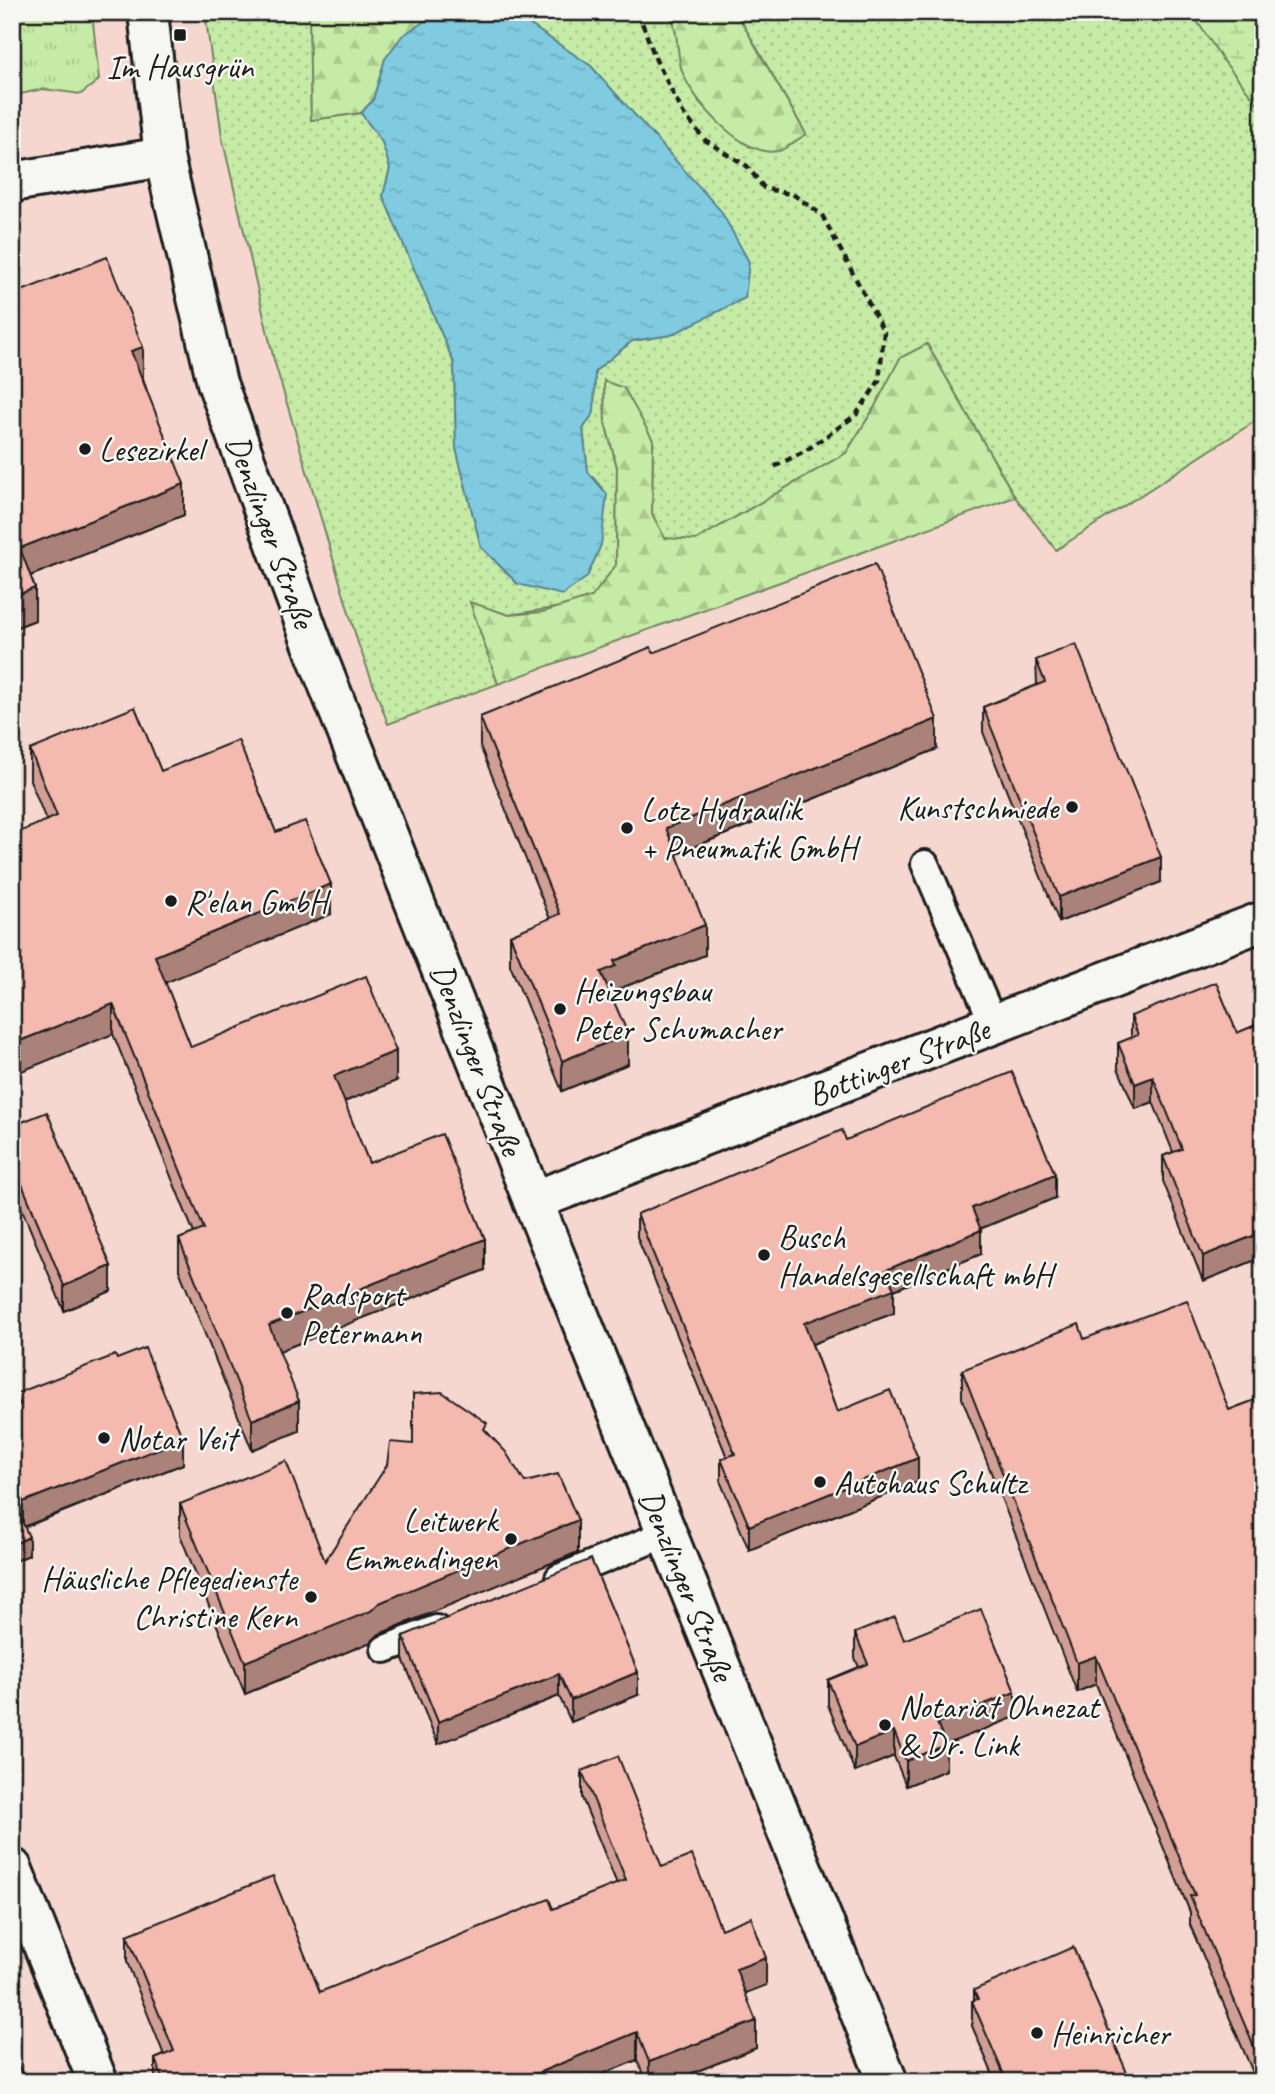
<svg xmlns="http://www.w3.org/2000/svg" width="1275" height="2094" font-family="Caveat,sans-serif">
<style>
.built{fill:#f5d7d0}
.grass{fill:url(#grass-dots);stroke:#718461;stroke-width:2}
.forest{fill:url(#forest-firs);stroke:#718461;stroke-width:2}
.wetland{fill:url(#wetland-marsh);stroke:#718461;stroke-width:2}
.park{fill:url(#park-tufts);stroke:#718461;stroke-width:2}
.water{fill:url(#water-ripples);stroke:#588591;stroke-width:2}
.lines{fill:none;stroke-linecap:round;stroke-linejoin:round}
.lane-casing{stroke:#1c1c1c;stroke-width:32}
.street-casing{stroke:#1c1c1c;stroke-width:44}
.path{stroke:#1c1c1c;stroke-width:4.5;stroke-dasharray:7 5;stroke-linecap:butt}
.lane{stroke:#f6f6f2;stroke-width:26}
.street{stroke:#f6f6f2;stroke-width:38}
.wall{fill:#d29f96;stroke:#1c1c1c;stroke-width:2}
.shaded-wall{fill:#ab827a;stroke:#1c1c1c;stroke-width:2}
.building{fill:#f4b9af;stroke:#1c1c1c;stroke-width:2}
.poi-dot{fill:#1c1c1c;stroke:#f6f6f2;stroke-width:2.5}
.labels{text-anchor:middle;stroke-width:5;stroke-linejoin:round;paint-order:stroke}
.poi-label{font-size:33px;fill:#1c1c1c;stroke:#f6f6f2;text-anchor:start}
.street-label{font-size:33px;fill:#1c1c1c;stroke:#f6f6f2}
</style>
<defs>
<pattern id="grass-dots" width="8" height="8" patternUnits="userSpaceOnUse" patternTransform="scale(1.75)"><rect width="8" height="8" fill="#c6eba6"/><path d="M2 2h.1M6 6h.1" fill="none" stroke="#aac98e" stroke-width="1.8" stroke-linecap="round"/></pattern>
<pattern id="forest-firs" width="22" height="20" patternUnits="userSpaceOnUse" patternTransform="scale(1.75)"><rect width="22" height="20" fill="#c6eba6"/><path d="M5 1l3.5 6h-7zM16 11l3.5 6h-7z" fill="#aac98e"/></pattern>
<pattern id="wetland-marsh" width="20" height="14" patternUnits="userSpaceOnUse" patternTransform="scale(1.75)"><rect width="20" height="14" fill="#c6eba6"/><path d="M1 5h8M5 5V1M11 12h8M15 12V8" fill="none" stroke="#aac98e"/></pattern>
<pattern id="park-tufts" width="24" height="20" patternUnits="userSpaceOnUse" patternTransform="scale(1.75)"><rect width="24" height="20" fill="#c6eba6"/><path d="M3 7l-1-3M5 7V3M7 7l1-3M15 17l-1-3M17 17v-4M19 17l1-3" fill="none" stroke="#aac98e"/></pattern>
<pattern id="water-ripples" width="26" height="14" patternUnits="userSpaceOnUse" patternTransform="scale(1.75)"><rect width="26" height="14" fill="#80cbdf"/><path d="M2 4q2-2 4 0t4 0M15 11q2-2 4 0t4 0" fill="none" stroke="#6eaebf"/></pattern>
</defs>
<rect width="100%" height="100%" fill="#f5e4de"/>
<filter id="ink" filterUnits="userSpaceOnUse"><feTurbulence type="fractalNoise" baseFrequency=".0143" numOctaves="2"/><feDisplacementMap in="SourceGraphic" scale="14" xChannelSelector="R" yChannelSelector="G"/><feConvolveMatrix kernelMatrix="1 2 1 2 8 2 1 2 1" color-interpolation-filters="sRGB"/></filter>
<g filter="url(#ink)">
<path class="built" d="M92,12H205L222,137L274,360L358,643L388,724L1015,497L1056,550L1263,416V2082H12V96L43,89L81,94L98,80Z"/>
<path class="grass" d="M205,12H309L311,120L361,113L382,142L390,168L383,196L454,363L456,448L481,547L518,584L607,494L588,472L583,429L594,412L595,371L632,341L671,335L693,323L678,164L591,66L520,18L465,15L470,12H670L699,102L724,127L750,147L806,134L736,12H1191L1223,60L1263,110V416L1056,550L1015,497L927,344L873,410L846,453L696,540L665,539L652,514L653,440L604,381L605,422L617,467L616,565L592,597L560,607L509,615L471,603L498,684L388,724L358,643L274,360L222,137Z"/>
<g class="forest">
<path d="M309,12H470L465,15H434L385,59L373,100L361,113L311,120Z"/>
<path d="M670,12H736L806,134C798,139 787,149 778,151C744,159 692,100 682,71C676,52 679,31 670,12Z"/>
<path d="M927,344L1015,497L498,684L470,602L509,615L543,612L592,597L616,565L617,467L605,422L604,381L624,388L653,440L652,514L665,538L696,540L846,453L873,410L900,358Z"/>
</g>
<path class="wetland" d="M1191,12H1263V110L1223,60Z"/>
<path class="park" d="M12,12H92L99,80L81,94L43,89L12,96Z"/>
<path class="water" d="M434,15L520,18L591,66L721,211L749,262L745,298L671,335L632,341L595,371L594,412L583,429L588,472L607,494L601,545L587,577L562,595L518,584L481,547L456,448L454,363L383,196L390,168L382,142L361,113L373,100L385,59L402,36Z"/>
<g class="lines">
<defs>
<g id="lane">
<path d="M925,864L994,1025"/>
<path d="M559,1578L667,1533"/>
<path d="M385,1649L436,1629"/>
</g>
<g id="street">
<path d="M148,12L164,157L217,383L317,656L533,1201L888,2082"/>
<path d="M12,182L164,157"/>
<path d="M533,1201L1263,921"/>
<path d="M12,1868L98,2082"/>
</g>
</defs>
<use href="#lane" class="lane-casing"/>
<use href="#street" class="street-casing"/>
<path class="path" d="M638,12L656,60L683,113L705,140L747,166L764,188L794,195L822,215L884,332L879,381L856,415L808,449L774,467"/>
<use href="#lane" class="lane"/>
<use href="#street" class="street"/>
</g>
<g class="wall">
<path d="M14,294L143,378L184,515L30,576L35,620L12,629Z"/>
<path d="M653,653L937,749L677,854L705,955L616,990V996L612,998L628,1064L562,1091L510,965V935L550,919L480,746V717Z"/>
<path d="M1036,660L1161,882L1059,922L983,732V707L1037,685Z"/>
<path d="M30,750L161,771L276,832L331,914L165,982L191,1047L396,1081L344,1102L369,1163L485,1270L279,1351L299,1431L252,1450L179,1270V1239L194,1233L113,1034L46,820L30,780Z"/>
<path d="M1131,1016L1237,1033L1263,1022V1257L1203,1281L1163,1181V1156L1173,1152L1153,1102L1135,1109L1118,1068V1043L1131,1038Z"/>
<path d="M12,1126L111,1291L64,1311L19,1202L12,1204Z"/>
<path d="M846,1140L1055,1198L980,1229L981,1254L894,1290V1313L812,1344L837,1412L918,1482L749,1550L721,1483V1459L727,1457L637,1237V1214Z"/>
<path d="M1084,1339L1229,1410L1263,1397V2082H1257L1190,1925V1912L1096,1684L1077,1692L962,1398V1370Z"/>
<path d="M117,1359L183,1464L25,1527L29,1555L12,1562V1407L15,1406V1394Z"/>
<path d="M413,1394L487,1432L578,1552L379,1634L371,1642L245,1694L180,1535V1504L325,1561L413,1444Z"/>
<path d="M855,1633L904,1640L1015,1717L946,1744V1770L906,1786L894,1756L855,1772L828,1705V1680L859,1667L855,1658Z"/>
<path d="M403,1636L638,1695L571,1722L559,1696L438,1744L403,1659Z"/>
<path d="M582,1771L662,1867L721,1929L766,1985L745,1993L756,2048L669,2082H646L637,2060L583,2082H155V2059L164,2055L127,1962V1935L320,1992L553,1909L617,1884L582,1798Z"/>
<path d="M974,1990L1131,2082H996L972,2026V2001H974Z"/>
</g>
<g class="shaded-wall">
<path d="M143,347V378L131,383V351Z"/>
<path d="M184,484V515L20,580V548Z"/>
<path d="M35,588V620L12,629V597Z"/>
<path d="M937,719V749L666,858V828Z"/>
<path d="M1161,857V882L1059,922V897Z"/>
<path d="M331,884V914L155,987V956Z"/>
<path d="M705,925V955L616,990V996L601,1002V972L614,961Z"/>
<path d="M113,1004V1034L12,1075V1044Z"/>
<path d="M628,1034V1064L562,1091V1061Z"/>
<path d="M396,1051V1081L334,1106V1076Z"/>
<path d="M1153,1077V1102L1135,1109V1084Z"/>
<path d="M1055,1174V1198L972,1232V1208Z"/>
<path d="M19,1177V1202L12,1204V1179Z"/>
<path d="M981,1230V1254L894,1290V1313L804,1347V1323L886,1270Z"/>
<path d="M1263,1232V1257L1203,1281V1256Z"/>
<path d="M485,1239V1270L269,1355V1325Z"/>
<path d="M111,1266V1291L64,1311V1286Z"/>
<path d="M299,1401V1431L252,1450V1420Z"/>
<path d="M183,1439V1464L23,1527V1502Z"/>
<path d="M918,1458V1482L749,1550V1526Z"/>
<path d="M578,1520V1552L379,1634L371,1642L245,1694V1662L379,1603Z"/>
<path d="M29,1537V1555L12,1562V1545Z"/>
<path d="M1096,1656V1684L1077,1692V1663Z"/>
<path d="M638,1672V1695L571,1722V1700Z"/>
<path d="M559,1674V1696L438,1744V1722Z"/>
<path d="M1015,1692V1717L937,1748V1723Z"/>
<path d="M894,1731V1756L855,1772V1747Z"/>
<path d="M946,1745V1770L906,1786V1761Z"/>
<path d="M766,1958V1985L736,1997V1969Z"/>
<path d="M756,2021V2048L669,2082H649V2062Z"/>
<path d="M637,2032V2060L583,2082H516Z"/>
</g>
<g class="building">
<path d="M107,257L143,347L131,351L184,484L20,548L35,588L12,597V316L21,312L14,294Z"/>
<path d="M875,564L937,719L666,828L705,925L614,961L616,966L601,972L628,1034L562,1061L510,935L560,914L480,717L651,647L653,653Z"/>
<path d="M1076,644L1161,857L1059,897L983,707L1045,682L1036,660Z"/>
<path d="M135,707L161,771L238,740L276,832L305,821L331,884L155,956L191,1047L366,976L396,1051L334,1076L369,1163L442,1134L485,1239L269,1325L299,1401L252,1420L179,1239L204,1229L113,1004L12,1044V835L57,816L30,750Z"/>
<path d="M1216,982L1237,1033L1263,1022V1232L1203,1256L1163,1156L1182,1149L1153,1077L1135,1084L1118,1043L1138,1035L1131,1016Z"/>
<path d="M1012,1072L1055,1174L972,1208L981,1230L886,1270L894,1289L804,1323L837,1412L890,1390L918,1458L749,1526L721,1459L735,1454L637,1214L842,1130L846,1140Z"/>
<path d="M47,1112L111,1266L64,1286L19,1177L12,1179V1126Z"/>
<path d="M1187,1300L1229,1410L1263,1397V2068L1190,1896L1195,1895L1096,1656L1077,1663L962,1370L1079,1324L1084,1339Z"/>
<path d="M145,1348L183,1439L23,1502L12,1475V1407L20,1404L15,1394L115,1355L117,1359Z"/>
<path d="M442,1392L487,1423L484,1429L505,1451L525,1482L558,1474L578,1520L379,1603L371,1611L245,1662L180,1504L286,1461L325,1561L387,1465L390,1442L413,1444V1394Z"/>
<path d="M12,1498L29,1537L12,1545Z"/>
<path d="M591,1559L638,1672L571,1700L559,1674L438,1722L403,1636Z"/>
<path d="M981,1609L1015,1692L937,1723L946,1745L906,1761L894,1731L855,1747L828,1680L868,1664L855,1633L895,1617L904,1640Z"/>
<path d="M618,1756L662,1867L692,1855L721,1929L751,1917L766,1958L736,1969L756,2021L649,2062L637,2032L516,2082H164L155,2059L174,2051L127,1935L273,1876L320,1992L549,1899L553,1909L626,1880L582,1771Z"/>
<path d="M1073,1947L1131,2082H1007L972,2001L978,1999L974,1990Z"/>
<path d="M12,2050L25,2082H12Z"/>
</g>
</g>
<g class="poi-dot">
<rect x="173" y="28" width="14" height="14" rx="3.5"/>
<circle cx="85" cy="449" r="7"/>
<circle cx="1072" cy="807" r="7"/>
<circle cx="627" cy="828" r="7"/>
<circle cx="171" cy="901" r="7"/>
<circle cx="560" cy="1009" r="7"/>
<circle cx="764" cy="1255" r="7"/>
<circle cx="287" cy="1313" r="7"/>
<circle cx="104" cy="1438" r="7"/>
<circle cx="820" cy="1482" r="7"/>
<circle cx="511" cy="1539" r="7"/>
<circle cx="311" cy="1597" r="7"/>
<circle cx="885" cy="1725" r="7"/>
<circle cx="1037" cy="2033" r="7"/>
</g>
<g class="labels">
<g class="poi-label">
<text x="180" y="78" text-anchor="middle">Im Hausgrün</text>
<text x="99" y="461">Lesezirkel</text>
<text x="1058" y="819" text-anchor="end">Kunstschmiede</text>
<text x="641" y="821">Lotz Hydraulik<tspan x="641" dy="38">+ Pneumatik GmbH</tspan></text>
<text x="185" y="913">R'elan GmbH</text>
<text x="574" y="1002">Heizungsbau<tspan x="574" dy="38">Peter Schumacher</tspan></text>
<text x="778" y="1248">Busch<tspan x="778" dy="38">Handelsgesellschaft mbH</tspan></text>
<text x="301" y="1306">Radsport<tspan x="301" dy="38">Petermann</tspan></text>
<text x="118" y="1450">Notar Veit</text>
<text x="834" y="1494">Autohaus Schultz</text>
<text x="497" y="1532" text-anchor="end">Leitwerk<tspan x="497" dy="38">Emmendingen</tspan></text>
<text x="297" y="1590" text-anchor="end">Häusliche Pflegedienste<tspan x="297" dy="38">Christine Kern</tspan></text>
<text x="899" y="1718">Notariat Ohnezat<tspan x="899" dy="38">&amp; Dr. Link</tspan></text>
<text x="1051" y="2045">Heinricher</text>
</g>
<g class="street-label">
<text transform="translate(272 531) rotate(70)" y="12">Denzlinger Straße</text>
<text transform="translate(478 1059) rotate(69)" y="12">Denzlinger Straße</text>
<text transform="translate(898 1061) rotate(-21)" y="12">Bottinger Straße</text>
<text transform="translate(688 1585) rotate(68)" y="12">Denzlinger Straße</text>
</g>
</g>
<rect width="1275" height="2094" fill="none" stroke="#f6f6f2" stroke-width="42"/>
<rect x="21" y="21" width="1233" height="2052" fill="none" stroke="#1c1c1c" stroke-width="2.5" filter="url(#ink)"/>
</svg>
